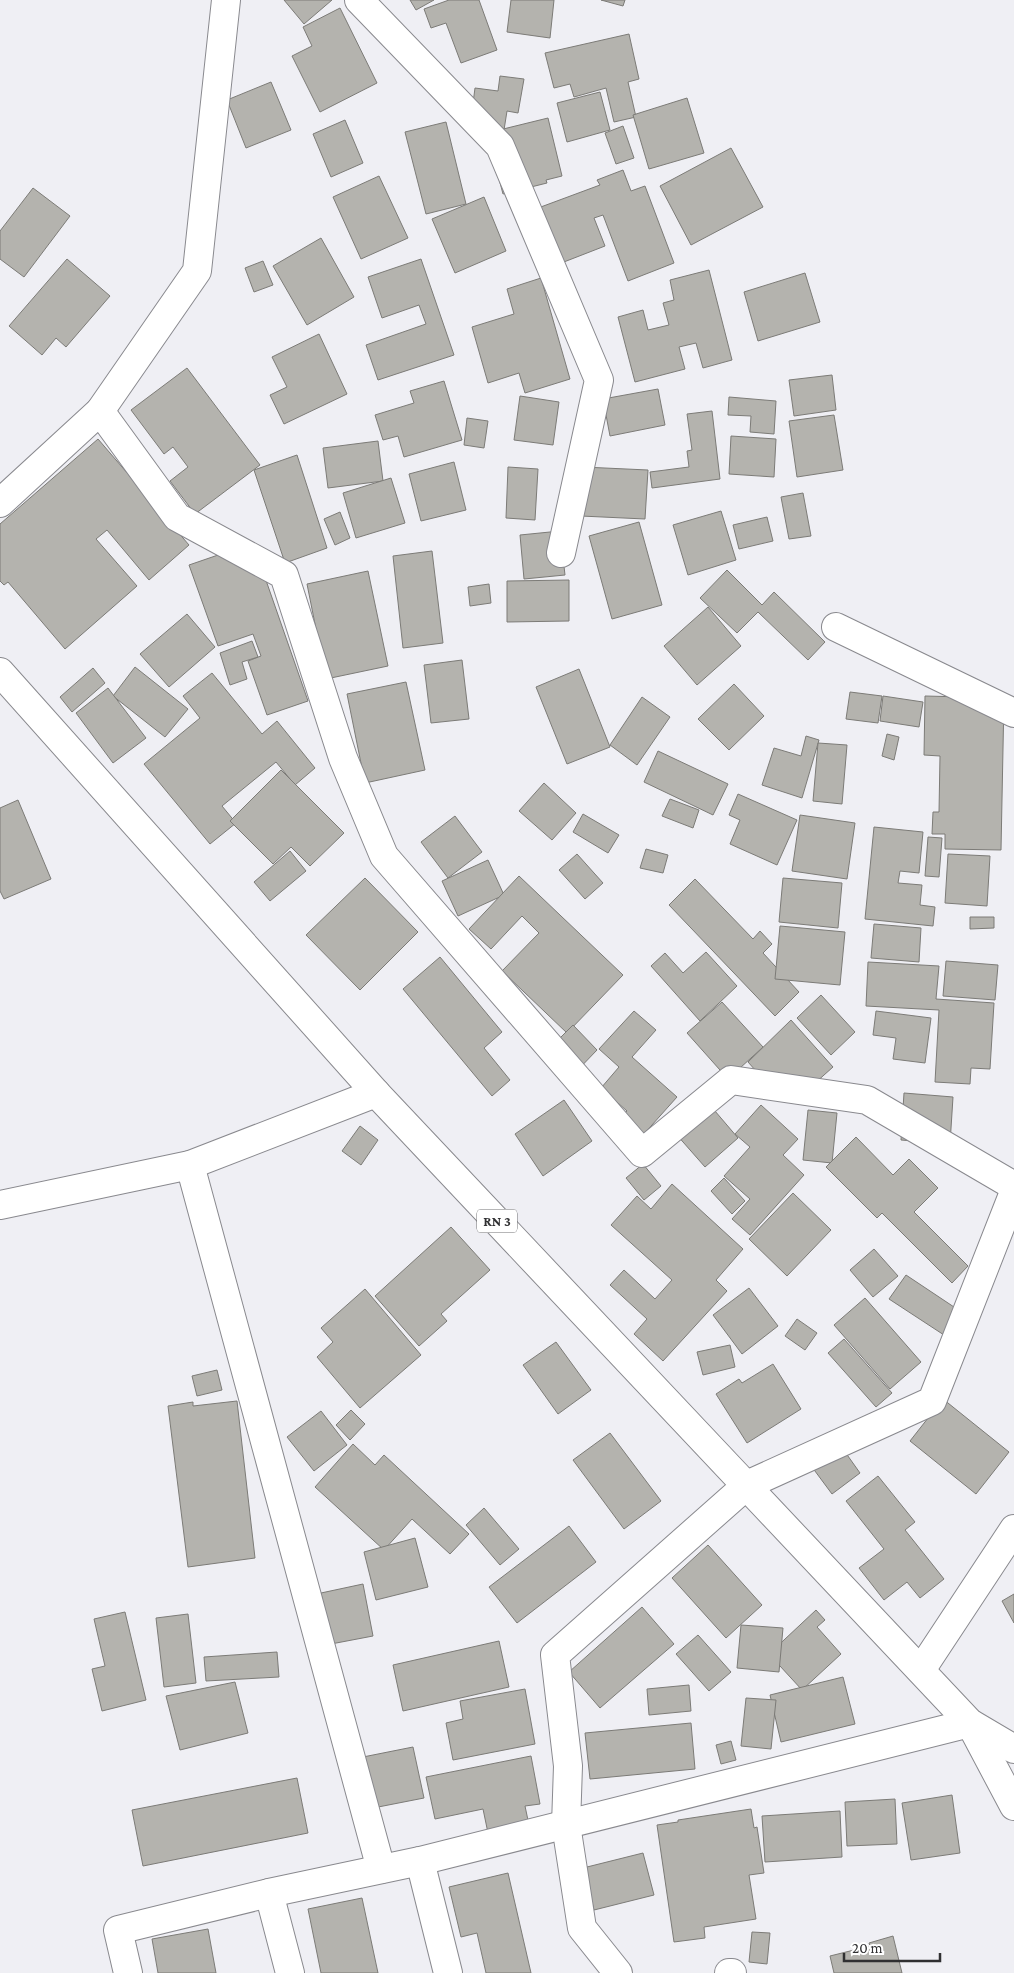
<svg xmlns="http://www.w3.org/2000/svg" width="1014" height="1973" font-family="'Crimson Pro',serif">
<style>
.building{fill:#b4b3ae;stroke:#7c7b77}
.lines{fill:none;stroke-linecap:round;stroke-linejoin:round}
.minor-casing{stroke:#89898e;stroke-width:30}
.major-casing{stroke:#89898e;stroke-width:30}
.minor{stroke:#fff;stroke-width:28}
.major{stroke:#fff;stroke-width:28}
.labels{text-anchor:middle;stroke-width:4;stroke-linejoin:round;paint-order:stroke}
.shield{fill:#fff;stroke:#6e6e70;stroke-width:1}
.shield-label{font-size:14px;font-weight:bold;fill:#303032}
</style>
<rect width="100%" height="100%" fill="#efeff4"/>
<g class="building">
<path d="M284,0H332L304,24Z"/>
<path d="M410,0H434L416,10Z"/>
<path d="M449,0H479L497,50L461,63L446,23L431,28L424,9Z"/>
<path d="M511,0H554L550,38L507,32Z"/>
<path d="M601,0H625L623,6Z"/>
<path d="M340,8L377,83L320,112L292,56L312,46L303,27Z"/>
<path d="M629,34L639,79L628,82L636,117L614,122L606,88L574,97L570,84L554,88L545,53Z"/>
<path d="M500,76L524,79L518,113L507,111L504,130L470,126L475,88L498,91Z"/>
<path d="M271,82L291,130L246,148L227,100Z"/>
<path d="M600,92L610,130L567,142L557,103Z"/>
<path d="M687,98L704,153L649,169L633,115Z"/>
<path d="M548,118L562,176L546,180L547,183L503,194L487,133Z"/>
<path d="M345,120L363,163L331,177L313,134Z"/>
<path d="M446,122L466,204L426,214L405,132Z"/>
<path d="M623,126L634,158L616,164L605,133Z"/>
<path d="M731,148L763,207L691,245L660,186Z"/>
<path d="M623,170L631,191L645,186L674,263L628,281L603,215L594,218L605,246L551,267L530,211L600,185L597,180Z"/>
<path d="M379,176L408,238L361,259L333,197Z"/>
<path d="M33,188L70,216L24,277L0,259V231Z"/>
<path d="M484,197L506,251L455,273L432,219Z"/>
<path d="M321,238L354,297L307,325L273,266Z"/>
<path d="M67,259L110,296L66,347L56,338L42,355L9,326Z"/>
<path d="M421,259L454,355L378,380L366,345L426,324L419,305L382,318L368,277Z"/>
<path d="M263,261L273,285L254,292L245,268Z"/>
<path d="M709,270L732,360L703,368L696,343L679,347L685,369L635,382L618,317L643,310L648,330L669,325L663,303L674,300L670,280Z"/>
<path d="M805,273L820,322L758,341L744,292Z"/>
<path d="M541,278L570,379L525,393L519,373L488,383L472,327L514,314L507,289Z"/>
<path d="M319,334L347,394L284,424L270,395L287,387L272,357Z"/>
<path d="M187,368L260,465L195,514L170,481L188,467L173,447L164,454L131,410Z"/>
<path d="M832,375L836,410L794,416L789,380Z"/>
<path d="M444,381L462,440L404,457L398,436L383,440L375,415L414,403L410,391Z"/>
<path d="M658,389L665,425L610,436L603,399Z"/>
<path d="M520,396L559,402L553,445L514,440Z"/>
<path d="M729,397L776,401L774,434L750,432L751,416L728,415Z"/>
<path d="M712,411L720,479L652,488L650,472L689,467L687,451L692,450L687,414Z"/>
<path d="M834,415L843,470L797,477L789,421Z"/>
<path d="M467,418L488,421L484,448L464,445Z"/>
<path d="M731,436L776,439L774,477L729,474Z"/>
<path d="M98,439L189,545L149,580L107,530L96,539L137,586L65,649L8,582L4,585L0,581V524Z"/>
<path d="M378,441L383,481L328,488L323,448Z"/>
<path d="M297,455L327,548L285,563L254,470Z"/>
<path d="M454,462L466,510L421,521L409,474Z"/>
<path d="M508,467L538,469L535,520L506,518Z"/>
<path d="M583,467L648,470L645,519L581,516Z"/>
<path d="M391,478L405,523L356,538L343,493Z"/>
<path d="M803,493L811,536L789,539L781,497Z"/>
<path d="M721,511L736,560L688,575L673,525Z"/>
<path d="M340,512L350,538L335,545L324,519Z"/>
<path d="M767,517L773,541L739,549L733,525Z"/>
<path d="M639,522L662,605L612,619L589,536Z"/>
<path d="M560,531L565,575L524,579L520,535Z"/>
<path d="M253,543L308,701L267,715L248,661L261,656L253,634L218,646L189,565Z"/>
<path d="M432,551L443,643L403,648L393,556Z"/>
<path d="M727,570L762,605L774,592L825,642L808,660L758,612L737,633L700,598Z"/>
<path d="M368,571L388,666L326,679L307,584Z"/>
<path d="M569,580V621L507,622V581Z"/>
<path d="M489,584L491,603L470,606L468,587Z"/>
<path d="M708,607L741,646L697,685L664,646Z"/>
<path d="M187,614L215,647L169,687L140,654Z"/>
<path d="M252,641L258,657L242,662L247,679L230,685L220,653Z"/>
<path d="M462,660L469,719L431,723L424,665Z"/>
<path d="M135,667L188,709L165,737L113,696Z"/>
<path d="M93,668L105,683L72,712L60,697Z"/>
<path d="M579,669L610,747L567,764L536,687Z"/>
<path d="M212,673L262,734L277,721L315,768L295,785L276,762L222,806L236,823L210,844L144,764L200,718L183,696Z"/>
<path d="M406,682L425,770L365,783L347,694Z"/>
<path d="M734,684L764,716L729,750L698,719Z"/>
<path d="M108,688L146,738L113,763L76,713Z"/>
<path d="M850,692L882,696L878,723L846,719Z"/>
<path d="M883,696L923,702L919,727L880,721Z"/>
<path d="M925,696L1004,698L1001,850L945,849V834H932L933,812H939L940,756L924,755Z"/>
<path d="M642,697L670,717L637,765L610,745Z"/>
<path d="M887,734L899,737L894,760L882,756Z"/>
<path d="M806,736L819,740L802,798L762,785L774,748L801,756Z"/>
<path d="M818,743L847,745L842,804L813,801Z"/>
<path d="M658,751L728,784L713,815L644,782Z"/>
<path d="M281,770L344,833L310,866L291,847L273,864L230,821Z"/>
<path d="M544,783L576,813L552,840L519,811Z"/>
<path d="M738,794L797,820L777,865L730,844L740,820L729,815Z"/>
<path d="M670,799L699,810L693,828L662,816Z"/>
<path d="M18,800L51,879L4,899L0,891V808Z"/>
<path d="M583,814L619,835L608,853L573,832Z"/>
<path d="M800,815L855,823L847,879L792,871Z"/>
<path d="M455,816L482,852L448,878L421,842Z"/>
<path d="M874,827L923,832L919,873L900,871L898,883L922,885L920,905L935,907L933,926L865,919Z"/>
<path d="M928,837L942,838L939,877L925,876Z"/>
<path d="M646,849L668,855L663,873L640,868Z"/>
<path d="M290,851L306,871L270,901L254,882Z"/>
<path d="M577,854L603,883L585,899L559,870Z"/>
<path d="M948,854L990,856L987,906L945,903Z"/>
<path d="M488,860L504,895L458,916L442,881Z"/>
<path d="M519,876L623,975L567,1033L502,971L539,933L522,916L491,949L469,929Z"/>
<path d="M365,878L418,932L360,990L306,935Z"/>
<path d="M783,878L842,883L838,928L779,922Z"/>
<path d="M695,879L753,939L760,931L772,944L763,953L799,992L775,1016L669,905Z"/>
<path d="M970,917H994V928L970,929Z"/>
<path d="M874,924L921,928L919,962L871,958Z"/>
<path d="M780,926L845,932L840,985L775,979Z"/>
<path d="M706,952L737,986L700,1021L651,966L665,953L683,973Z"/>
<path d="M440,957L502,1032L484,1048L510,1080L492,1096L403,989Z"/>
<path d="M946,961L998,965L995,1000L943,996Z"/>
<path d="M868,962L939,966L936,999L994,1003L990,1069L971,1068L970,1084L935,1082L939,1010L866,1006Z"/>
<path d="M821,995L855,1032L831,1055L797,1018Z"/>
<path d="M722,1002L763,1047L728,1079L687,1033Z"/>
<path d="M634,1011L656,1030L632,1057L677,1097L643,1135L622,1115L627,1111L601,1088L619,1067L599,1049Z"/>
<path d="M876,1011L931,1018L925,1063L893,1059L896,1038L873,1035Z"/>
<path d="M791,1020L833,1067L805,1092L790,1074L772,1089L748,1062Z"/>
<path d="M573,1025L597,1050L572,1076L547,1051Z"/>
<path d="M904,1093L953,1097L950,1144L901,1140Z"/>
<path d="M564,1100L592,1141L543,1176L515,1134Z"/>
<path d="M709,1104L738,1138L705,1167L676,1134Z"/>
<path d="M761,1105L798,1139L783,1155L804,1175L750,1235L732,1219L750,1199L724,1176L750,1147L735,1134Z"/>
<path d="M808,1110L837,1113L832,1163L803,1160Z"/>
<path d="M360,1126L378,1140L361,1165L342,1151Z"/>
<path d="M856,1137L893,1175L909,1159L938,1188L914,1212L968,1266L952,1283L882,1213L877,1218L826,1167Z"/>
<path d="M643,1164L661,1186L644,1200L626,1178Z"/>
<path d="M724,1178L745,1201L732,1214L711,1191Z"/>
<path d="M672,1184L743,1249L716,1280L727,1291L663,1361L634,1334L647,1319L610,1285L624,1270L655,1299L672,1280L611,1225L637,1196L651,1209Z"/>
<path d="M793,1193L831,1230L787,1276L749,1239Z"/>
<path d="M451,1227L490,1270L441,1314L447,1321L419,1346L375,1296Z"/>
<path d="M874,1249L898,1276L873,1297L850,1270Z"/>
<path d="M906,1275L960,1311L944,1335L889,1299Z"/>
<path d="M749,1288L778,1326L742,1354L713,1315Z"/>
<path d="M365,1289L421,1355L360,1408L317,1357L333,1342L321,1328Z"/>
<path d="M865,1298L921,1362L890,1389L834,1325Z"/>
<path d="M797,1319L817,1333L805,1350L785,1336Z"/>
<path d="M844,1339L892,1393L876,1407L828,1353Z"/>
<path d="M556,1342L591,1390L558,1414L523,1365Z"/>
<path d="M730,1345L735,1367L703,1375L697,1352Z"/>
<path d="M773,1364L801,1409L747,1443L716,1394L739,1379L742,1383Z"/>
<path d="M217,1370L222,1390L197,1396L192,1376Z"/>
<path d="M943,1399L1009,1452L976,1494L910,1441Z"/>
<path d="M237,1401L255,1558L188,1567L168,1406L193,1402V1406Z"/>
<path d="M351,1410L365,1424L350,1440L336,1425Z"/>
<path d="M321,1411L347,1445L314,1471L287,1437Z"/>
<path d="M610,1433L661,1501L624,1529L573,1460Z"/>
<path d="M838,1442L860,1473L832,1494L809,1463Z"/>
<path d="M353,1444L375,1465L384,1455L469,1534L450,1554L412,1519L384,1550L315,1487Z"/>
<path d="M878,1476L915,1522L905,1530L944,1579L920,1598L907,1582L884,1600L859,1568L884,1549L846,1501Z"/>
<path d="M484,1508L519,1549L500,1565L466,1525Z"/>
<path d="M569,1526L596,1562L517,1623L489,1587Z"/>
<path d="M415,1538L428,1587L376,1600L364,1552Z"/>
<path d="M708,1545L762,1605L726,1638L672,1578Z"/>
<path d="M363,1584L373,1636L331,1644L321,1593Z"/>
<path d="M1014,1594V1623L1002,1601Z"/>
<path d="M642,1607L674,1644L600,1708L569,1672Z"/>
<path d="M816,1610L825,1620L817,1627L841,1654L802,1690L769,1654Z"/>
<path d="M125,1612L146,1700L102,1711L92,1669L105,1666L94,1619Z"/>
<path d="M188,1614L196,1683L164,1687L156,1618Z"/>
<path d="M741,1625L783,1628L779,1672L737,1668Z"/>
<path d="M698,1635L731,1672L709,1691L676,1654Z"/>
<path d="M499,1641L509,1687L403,1711L393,1665Z"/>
<path d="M277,1652L279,1677L206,1681L204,1657Z"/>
<path d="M843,1677L855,1724L781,1742L770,1695Z"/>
<path d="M235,1682L248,1733L180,1750L166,1696Z"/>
<path d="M689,1685L691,1711L649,1715L647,1689Z"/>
<path d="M525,1689L535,1744L453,1760L446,1723L463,1719L460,1701Z"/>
<path d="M746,1698L776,1700L771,1749L741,1746Z"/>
<path d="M691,1723L695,1769L590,1779L585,1733Z"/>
<path d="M731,1741L736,1760L721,1764L716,1745Z"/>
<path d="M413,1747L424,1798L368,1809L358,1758Z"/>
<path d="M531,1756L540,1804L525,1806L529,1825L488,1833L483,1809L435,1819L426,1777Z"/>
<path d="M297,1778L308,1833L143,1866L132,1810Z"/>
<path d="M952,1795L960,1853L911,1860L902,1803Z"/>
<path d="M895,1799L897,1844L847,1846L845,1802Z"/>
<path d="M751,1809L754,1828L757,1827L764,1873L749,1875L756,1919L704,1927L705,1938L674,1942L657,1825L678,1822V1820Z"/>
<path d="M840,1811L842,1857L765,1862L762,1816Z"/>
<path d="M643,1853L654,1895L594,1910L583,1868Z"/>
<path d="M508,1873L531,1973H486L477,1933L461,1937L449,1887Z"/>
<path d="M362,1898L378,1973H321L308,1909Z"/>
<path d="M208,1929L216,1973H158L152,1939Z"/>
<path d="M752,1932L770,1933L767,1964L749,1962Z"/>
<path d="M893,1936L902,1973H834L830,1956L870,1946L869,1943Z"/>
</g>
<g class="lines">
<defs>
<g id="minor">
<path d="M359,0L500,146L599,380L561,553"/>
<path d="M100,411L177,517L284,575L343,758L384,856L642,1153L731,1080L867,1100L1014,1186"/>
<path d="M0,503L100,411L197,271L226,0"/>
<path d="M836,627L1014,713"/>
<path d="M190,1165L381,1869"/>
<path d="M0,1205L190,1165L376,1093"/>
<path d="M921,1670L1014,1529"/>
<path d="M420,1861L448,1973"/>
<path d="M269,1893L290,1973"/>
<path d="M128,1973L118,1930L269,1893L420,1861L970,1723L1014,1806"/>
<path d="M618,1973L582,1928L566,1825L568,1766L555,1655L747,1485L932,1401L1014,1192"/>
<path d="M729,1973H732"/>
</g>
<path id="major" d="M0,672L376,1093L970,1723L1014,1749"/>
</defs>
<use href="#minor" class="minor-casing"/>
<use href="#major" class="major-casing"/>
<use href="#minor" class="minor"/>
<use href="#major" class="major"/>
</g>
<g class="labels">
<rect class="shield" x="477" y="1209.5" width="40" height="23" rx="4"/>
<g class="shield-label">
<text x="497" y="1226">RN 3</text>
</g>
</g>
<path d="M844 1953v8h96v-8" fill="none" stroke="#303032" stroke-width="2.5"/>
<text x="852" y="1953" font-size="15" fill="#303032" stroke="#ffffff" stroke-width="4" paint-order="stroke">20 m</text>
</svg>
